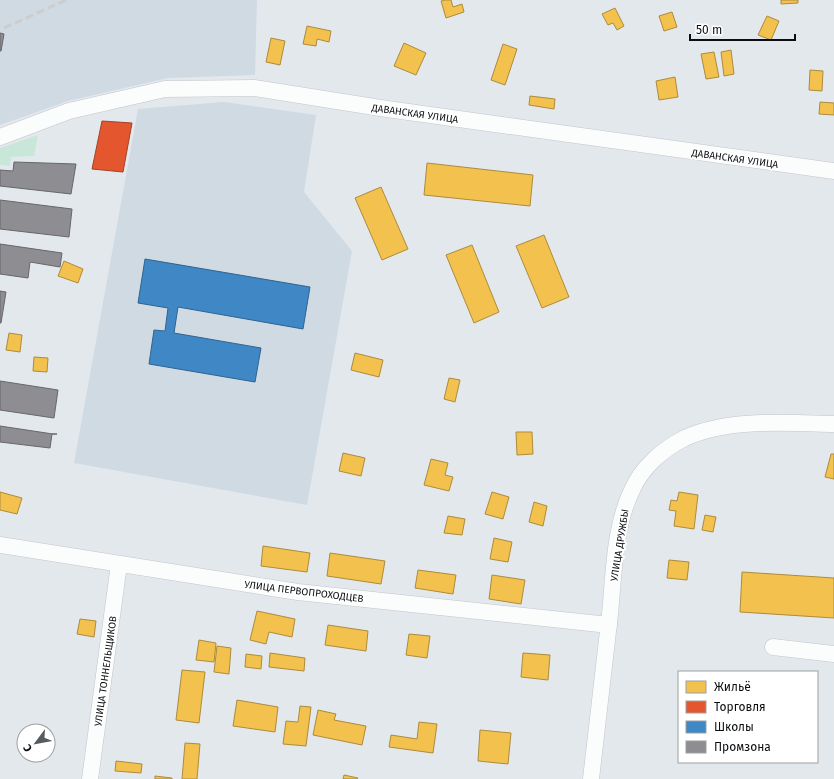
<svg xmlns="http://www.w3.org/2000/svg" width="834" height="779" font-family="'Fira Sans',sans-serif">
<style>
.built{fill:#d0dae3}
.green{fill:#c9e7d8}
.homes{fill:#f2c14e;stroke:#ad8b3c}
.shops{fill:#e4572e;stroke:#a34125}
.schools{fill:#3f88c5;stroke:#2f638f}
.industry{fill:#8d8d92;stroke:#66676b}
.lines{fill:none;stroke-linecap:round;stroke-linejoin:round}
.minor-casing{stroke:#c2c6ca;stroke-width:17}
.minor{stroke:#fbfcfc;stroke-width:16}
.rail{stroke:#cccdce;stroke-width:3;stroke-dasharray:8 4;stroke-linecap:butt}
.labels{text-anchor:middle;stroke-width:4;stroke-linejoin:round;paint-order:stroke}
.street-label{font-size:10px;fill:#0b0e11;stroke:#fff}
</style>
<rect width="100%" height="100%" fill="#e3e8ed"/>
<g class="built">
<path d="M0,0H257L255,75L168,78L68,101L0,125Z"/>
<path d="M224,102L316,115L304,192L352,251L307,505L74,463L138,109Z"/>
</g>
<path class="green" d="M38,135L34,156L11,157L10,166L0,165V148Z"/>
<g class="homes">
<path d="M445,0H451L453,7L462,4L464,12L446,18L441,1Z"/>
<path d="M781,0H798V3L781,4Z"/>
<path d="M615,8L624,26L617,30L613,23L608,25L602,14Z"/>
<path d="M672,12L677,27L664,31L659,16Z"/>
<path d="M767,16L779,21L771,40L758,35Z"/>
<path d="M307,26L331,31L329,42L317,39L316,46L303,44Z"/>
<path d="M271,38L285,41L280,65L266,62Z"/>
<path d="M404,43L426,53L416,75L394,66Z"/>
<path d="M503,44L517,49L505,85L491,80Z"/>
<path d="M731,50L734,74L724,76L721,52Z"/>
<path d="M714,52L719,77L706,79L701,54Z"/>
<path d="M810,70L823,71L822,91L809,90Z"/>
<path d="M675,77L678,97L659,100L656,81Z"/>
<path d="M530,96L555,99L554,109L529,105Z"/>
<path d="M820,102L834,103V115L819,114Z"/>
<path d="M427,163L533,175L530,206L424,195Z"/>
<path d="M381,187L408,249L382,260L355,198Z"/>
<path d="M544,235L569,297L542,308L516,246Z"/>
<path d="M472,245L499,312L474,323L446,255Z"/>
<path d="M64,261L83,269L78,283L58,276Z"/>
<path d="M9,333L22,335L20,352L6,350Z"/>
<path d="M355,353L383,360L379,377L351,370Z"/>
<path d="M34,357L48,358L47,372L33,371Z"/>
<path d="M449,378L460,380L455,402L444,399Z"/>
<path d="M516,432H532L533,454L517,455Z"/>
<path d="M343,453L365,458L361,476L339,471Z"/>
<path d="M831,454H834V479L825,477Z"/>
<path d="M431,459L448,463L445,475L453,477L449,491L424,485Z"/>
<path d="M0,492L22,498L17,514L0,510Z"/>
<path d="M492,492L509,497L503,519L485,514Z"/>
<path d="M679,492L698,495L694,529L674,526L676,511L669,510L671,500L677,501Z"/>
<path d="M534,502L547,506L543,526L529,522Z"/>
<path d="M705,515L716,517L713,532L702,530Z"/>
<path d="M448,516L465,519L462,535L444,533Z"/>
<path d="M494,538L512,542L508,562L490,559Z"/>
<path d="M263,546L310,553L307,572L261,566Z"/>
<path d="M330,553L385,561L381,584L327,576Z"/>
<path d="M669,560L689,562L687,580L667,578Z"/>
<path d="M418,570L456,575L453,594L415,588Z"/>
<path d="M742,572L834,578V618L740,612Z"/>
<path d="M492,575L525,580L521,604L489,599Z"/>
<path d="M257,611L295,619L292,637L269,632L266,644L250,640Z"/>
<path d="M80,619L96,621L94,637L77,634Z"/>
<path d="M328,625L368,631L366,651L325,645Z"/>
<path d="M409,634L430,636L427,658L406,655Z"/>
<path d="M199,640L216,643L214,662L196,660Z"/>
<path d="M217,646L231,648L229,674L214,672Z"/>
<path d="M270,653L305,658L304,671L269,667Z"/>
<path d="M523,653L550,655L548,680L521,677Z"/>
<path d="M246,654L262,656L261,669L245,667Z"/>
<path d="M182,670L205,672L199,723L176,720Z"/>
<path d="M237,700L278,707L275,732L233,726Z"/>
<path d="M300,706L311,707L306,746L283,744L286,721L298,722Z"/>
<path d="M318,710L336,714L334,720L366,726L362,745L313,735Z"/>
<path d="M419,722L437,724L433,753L389,747L391,735L417,739Z"/>
<path d="M480,730L511,733L508,764L478,761Z"/>
<path d="M185,743L200,744L197,779H182Z"/>
<path d="M116,761L142,764L141,773L115,771Z"/>
<path d="M344,775L358,778L357,779H343Z"/>
<path d="M155,776L172,778V779H155Z"/>
</g>
<path class="shops" d="M102,121L132,123L123,172L92,169Z"/>
<path class="schools" d="M145,259L310,287L303,329L178,307L174,333L261,348L255,382L149,364L154,330L165,331L168,308L138,303Z"/>
<g class="industry">
<path d="M0,33L4,34L1,51H0Z"/>
<path d="M14,162L76,164L71,194L0,186V170L13,171Z"/>
<path d="M0,200L72,209L69,237L0,229Z"/>
<path d="M0,244L62,253L60,267L30,262L28,278L0,274Z"/>
<path d="M0,291L6,292L1,323H0Z"/>
<path d="M0,381L58,390L54,418L0,410Z"/>
<path d="M0,426L53,434H57H52L50,448L0,442Z"/>
</g>
<g class="lines">
<defs>
<g id="minor">
<path d="M0,137L69,111L165,89L254,88L387,109L834,171"/>
<path d="M0,545L298,592L609,625"/>
<path d="M773,647L834,654"/>
<path d="M90,779L119,564"/>
<path d="M591,779C597,724 604,669 610,614C614,573 614,527 632,490C642,467 663,449 685,438C728,418 787,423 834,424"/>
</g>
</defs>
<use href="#minor" class="minor-casing"/>
<use href="#minor" class="minor"/>
<path class="rail" d="M4,28L66,0"/>
</g>
<g class="labels">
<g class="street-label">
<text transform="translate(415 113) rotate(8)" y="4">ДАВАНСКАЯ УЛИЦА</text>
<text transform="translate(735 158) rotate(8)" y="4">ДАВАНСКАЯ УЛИЦА</text>
<text transform="translate(619 545) rotate(-81)" y="4">УЛИЦА ДРУЖБЫ</text>
<text transform="translate(304 591) rotate(7)" y="4">УЛИЦА ПЕРВОПРОХОДЦЕВ</text>
<text transform="translate(105 671) rotate(-82)" y="4">УЛИЦА ТОННЕЛЬЩИКОВ</text>
</g>
</g>
<rect x="678" y="671" width="140" height="92" fill="#ffffff" stroke="#9d9fa0"/>
<rect x="686" y="681" width="20" height="12" fill="#f2c14e" stroke="#9d9fa0"/>
<text x="714" y="691" font-size="12" fill="#0b0e11">Жильё</text>
<rect x="686" y="701" width="20" height="12" fill="#e4572e" stroke="#9d9fa0"/>
<text x="714" y="711" font-size="12" fill="#0b0e11">Торговля</text>
<rect x="686" y="721" width="20" height="12" fill="#3f88c5" stroke="#9d9fa0"/>
<text x="714" y="731" font-size="12" fill="#0b0e11">Школы</text>
<rect x="686" y="741" width="20" height="12" fill="#8d8d92" stroke="#9d9fa0"/>
<text x="714" y="751" font-size="12" fill="#0b0e11">Промзона</text>
<g transform="translate(36 743) rotate(238)"><circle r="19" fill="#ffffff" stroke="#9d9fa0"/>
<path d="M0-3L7 15L0 10L-7 15Z" fill="#575a5e"/>
<text y="-6" font-size="11" font-weight="bold" text-anchor="middle" fill="#0b0e11">С</text>
</g>
<path d="M690 34v6h105v-6" fill="none" stroke="#0b0e11" stroke-width="2"/>
<text x="696" y="34" font-size="12" fill="#0b0e11" stroke="#ffffff" stroke-width="3" paint-order="stroke">50 m</text>
</svg>
